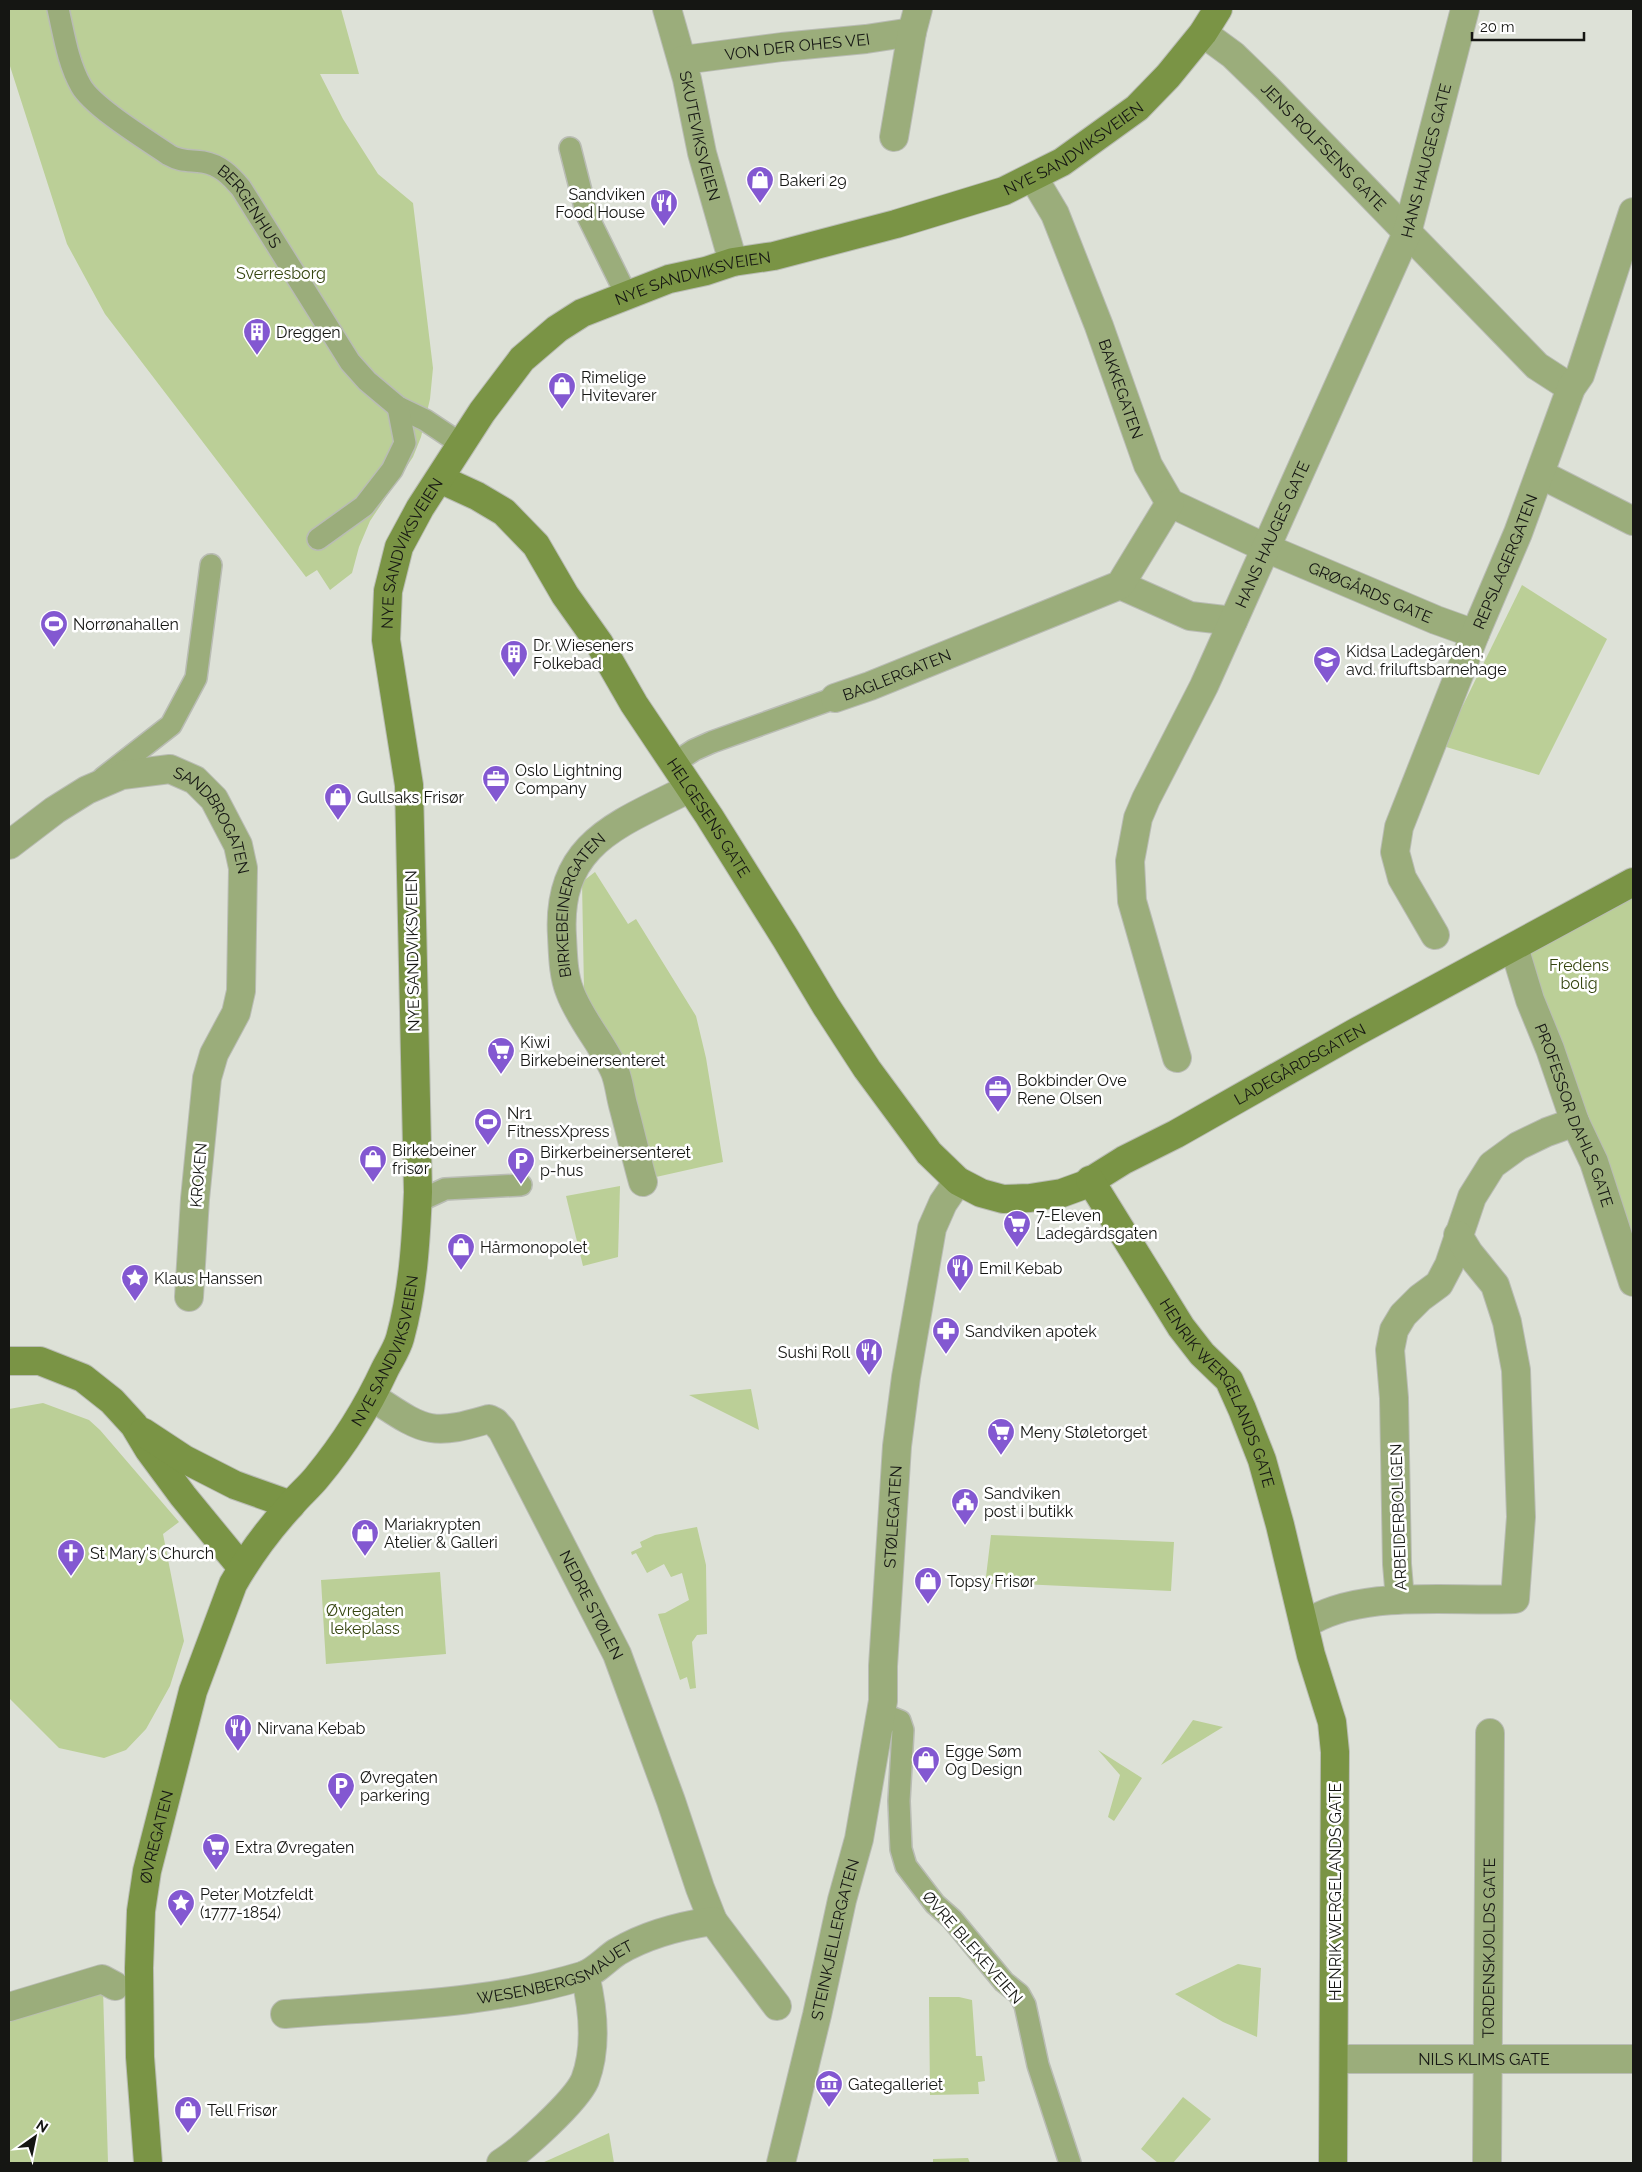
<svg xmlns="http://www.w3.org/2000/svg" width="1642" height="2172" font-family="Raleway,sans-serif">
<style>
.green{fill:#bbcf97}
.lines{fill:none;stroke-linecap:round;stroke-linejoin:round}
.lane-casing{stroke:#b9bcb4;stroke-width:24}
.street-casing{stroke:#b9bcb4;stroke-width:30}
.secondary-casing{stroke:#b9bcb4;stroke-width:30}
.lane{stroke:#9bad7b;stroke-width:21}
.street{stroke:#9bad7b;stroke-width:28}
.secondary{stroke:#7a9445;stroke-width:28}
.labels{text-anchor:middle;stroke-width:5;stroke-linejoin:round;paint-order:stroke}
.street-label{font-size:16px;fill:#151613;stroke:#fff}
.poi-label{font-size:16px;fill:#151613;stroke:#fff;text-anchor:start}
.park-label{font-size:16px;fill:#35450f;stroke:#fff}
</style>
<rect width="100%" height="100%" fill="#dde1d7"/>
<g class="green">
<path d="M9,9H341L359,74H320L343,119L378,174L413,203L433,368L430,399L421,437L413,457L370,521L359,547L352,573L330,590L317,570L306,577L105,314L67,244L9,63Z"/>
<path d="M1522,585L1607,639L1539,775L1443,746Z"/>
<path d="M595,872L628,924L636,919L696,1016L706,1058L723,1162L656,1177L631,1083L584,990L582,882Z"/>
<path d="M1633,882V1282L1514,947Z"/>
<path d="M620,1186L618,1257L583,1266L566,1196Z"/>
<path d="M751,1389L759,1430L689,1395Z"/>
<path d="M43,1403L89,1420L100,1430L179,1522L163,1534L184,1641L170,1686L146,1729L126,1750L104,1758L59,1748L9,1698V1409Z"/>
<path d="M697,1527L706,1565L707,1634L697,1635L692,1642L696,1688L690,1689L687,1677L680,1680L658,1614L665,1613L689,1600L682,1573L671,1577L664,1564L647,1573L636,1553L632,1555L631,1552L642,1547L640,1542L655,1535Z"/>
<path d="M991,1535L1174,1542L1171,1591L997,1583L985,1585Z"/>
<path d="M440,1572L446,1654L326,1664L321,1580Z"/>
<path d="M1193,1720L1223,1727L1161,1765Z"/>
<path d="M1098,1750L1142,1778L1114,1821L1108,1817L1120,1775Z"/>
<path d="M1238,1964L1261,1968L1257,2037L1223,2022L1175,1994Z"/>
<path d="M103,1989L108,2163H9V2022Z"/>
<path d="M929,1997H959L972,2000L976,2056H982L985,2081L978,2082L979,2094L930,2095Z"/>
<path d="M1183,2097L1211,2119L1173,2163H1158L1141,2149Z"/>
<path d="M609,2133L614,2163H542Z"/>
<path d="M968,2158L970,2163H933V2159Z"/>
</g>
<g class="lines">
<defs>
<g id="lane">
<path id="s1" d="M58,9C64,35 68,63 81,86C93,107 147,140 169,155C181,162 190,160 203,162C220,165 230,175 241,188L350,362L367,381L398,407L425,420L461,444"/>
<path d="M570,148L587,215L626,294"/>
<path d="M318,539L364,506L392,470L405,443L398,407"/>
<path d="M673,764L694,750L712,742L835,698"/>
<path d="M103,778L171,725L196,678L211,565"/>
<path d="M417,1202L445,1189L521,1185"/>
<path d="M880,1713L900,1721L903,1730L899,1801L901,1849L906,1866L935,1904L952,1919L1004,1982L1019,1994L1025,2005L1038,2065L1070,2163"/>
</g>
<g id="street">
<path id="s2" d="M667,9L687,79L702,153L733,262"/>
<path id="s3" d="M1203,33L1233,55L1268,89L1537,366L1571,388"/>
<path id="s4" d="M683,60L782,47L866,39L912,32"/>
<path d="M894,137L912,32L918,9"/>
<path id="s5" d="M1033,177L1055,214L1099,326L1148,465L1170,503L1266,548L1436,620L1475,634"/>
<path d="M1540,474L1633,521"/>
<path d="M1120,585L1190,616L1233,621"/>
<path id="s6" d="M835,698L870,686L1120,585L1170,503"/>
<path id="s7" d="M9,845L55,810L87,790L122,775L170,769L195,780L214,799L238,845L243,868L241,991L236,1013L214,1054L207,1078L195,1199L189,1297"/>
<path id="s8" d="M1435,935L1402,878L1395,852L1399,827L1475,634L1518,533L1571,388L1580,375L1633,212"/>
<path id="s9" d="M1514,947L1530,1000L1550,1049L1575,1122L1594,1162L1633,1282"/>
<path id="s10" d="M1177,1058L1132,901L1130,861L1138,818L1146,799L1204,686L1407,233L1465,9"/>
<path id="s11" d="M643,1182C636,1157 630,1131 623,1105C620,1094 619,1082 615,1072C603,1044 581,1021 570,992C563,975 563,954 562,936C556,842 620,824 690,788"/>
<path id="s12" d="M372,1397C389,1407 411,1425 431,1428C450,1431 471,1424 489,1419L495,1422L502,1430L617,1654L671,1801L700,1888L713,1921"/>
<path d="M1400,1599L1397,1564L1394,1398L1390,1350L1394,1330L1403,1315L1420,1298L1439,1284L1449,1265L1472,1197L1492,1165L1518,1146L1547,1132L1575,1122"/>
<path d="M1304,1625C1359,1588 1451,1602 1515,1599L1521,1517L1516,1370L1507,1322L1495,1285L1469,1253L1458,1235"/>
<path d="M9,2007L102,1979L115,1986"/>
<path id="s13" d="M285,2014C383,2006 487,2005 582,1976C595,1972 606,1959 617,1952C647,1934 679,1926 713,1921L777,2006"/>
<path id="s14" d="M1334,2059H1633"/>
<path d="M501,2163C521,2151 576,2101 585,2080C597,2048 593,2008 585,1975"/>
<path id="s15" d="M781,2163L817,2015L842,1900L859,1839L883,1701V1666L897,1446L906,1377L932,1228L943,1203L958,1181"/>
<path id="s16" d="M1487,2163L1490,1733"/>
</g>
<g id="secondary">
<path id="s17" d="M440,479L477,496L504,512L536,545L565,595L599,643L634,704L709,816L786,939L826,1006L867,1069L929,1153L958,1181L981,1193L1003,1199L1030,1198L1062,1193L1084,1185L1124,1160L1176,1134L1356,1032L1633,882"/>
<path id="s18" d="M1090,1180L1181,1327L1202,1354L1229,1380L1242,1409L1262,1460L1280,1525L1311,1655L1332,1722L1335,1752L1333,2163"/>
<path d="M9,1361H40L83,1378L112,1401L134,1425L149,1450L183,1496L242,1568"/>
<path d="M143,1432L184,1459L235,1485L291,1505"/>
<path id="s19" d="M148,2163L140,2057L139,1968L141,1911L147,1871L193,1691L233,1584C249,1556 269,1529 291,1505C299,1495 309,1487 317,1477C346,1442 366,1410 385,1369C390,1359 397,1349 400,1338C413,1291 416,1241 418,1192L409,785L386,640L388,591L399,547L420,508L482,412L522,359L557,329L582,313L669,279L706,271L733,262L774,256L896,224L1004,191L1062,162L1137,108L1168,76L1203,33L1218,9"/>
</g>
</defs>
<use href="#lane" class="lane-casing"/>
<use href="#street" class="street-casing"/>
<use href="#secondary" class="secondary-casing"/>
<use href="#lane" class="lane"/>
<use href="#street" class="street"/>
<use href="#secondary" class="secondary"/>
</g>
<defs>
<symbol id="shop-pin" viewBox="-11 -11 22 30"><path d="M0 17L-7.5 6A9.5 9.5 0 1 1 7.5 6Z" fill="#8358d1" stroke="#fff"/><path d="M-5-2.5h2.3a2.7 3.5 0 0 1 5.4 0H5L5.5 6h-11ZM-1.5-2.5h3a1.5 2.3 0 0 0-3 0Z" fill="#fff"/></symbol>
<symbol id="restaurant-pin" viewBox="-11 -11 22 30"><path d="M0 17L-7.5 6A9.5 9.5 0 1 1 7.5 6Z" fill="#8358d1" stroke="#fff"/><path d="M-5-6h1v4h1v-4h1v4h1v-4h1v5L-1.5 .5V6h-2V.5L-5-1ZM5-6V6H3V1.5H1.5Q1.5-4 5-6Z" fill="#fff"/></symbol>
<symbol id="building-pin" viewBox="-11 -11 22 30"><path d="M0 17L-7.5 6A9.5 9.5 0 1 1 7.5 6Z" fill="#8358d1" stroke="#fff"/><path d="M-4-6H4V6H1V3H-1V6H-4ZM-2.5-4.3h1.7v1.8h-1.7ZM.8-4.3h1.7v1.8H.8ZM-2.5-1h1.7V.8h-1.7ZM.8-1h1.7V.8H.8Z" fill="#fff"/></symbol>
<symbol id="stadium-pin" viewBox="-11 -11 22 30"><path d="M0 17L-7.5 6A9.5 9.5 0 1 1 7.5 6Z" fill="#8358d1" stroke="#fff"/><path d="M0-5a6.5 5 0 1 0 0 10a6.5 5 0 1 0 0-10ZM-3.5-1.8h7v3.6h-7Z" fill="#fff"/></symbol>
<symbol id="school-pin" viewBox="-11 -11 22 30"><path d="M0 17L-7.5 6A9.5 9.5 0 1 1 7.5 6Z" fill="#8358d1" stroke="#fff"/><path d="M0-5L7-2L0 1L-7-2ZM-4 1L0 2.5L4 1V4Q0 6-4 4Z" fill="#fff"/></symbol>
<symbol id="office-pin" viewBox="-11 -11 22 30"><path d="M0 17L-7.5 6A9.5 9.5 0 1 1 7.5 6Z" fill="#8358d1" stroke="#fff"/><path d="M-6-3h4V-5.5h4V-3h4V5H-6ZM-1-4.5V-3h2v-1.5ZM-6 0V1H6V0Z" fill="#fff"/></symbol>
<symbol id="supermarket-pin" viewBox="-11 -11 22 30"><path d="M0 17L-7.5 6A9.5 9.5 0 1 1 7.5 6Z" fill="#8358d1" stroke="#fff"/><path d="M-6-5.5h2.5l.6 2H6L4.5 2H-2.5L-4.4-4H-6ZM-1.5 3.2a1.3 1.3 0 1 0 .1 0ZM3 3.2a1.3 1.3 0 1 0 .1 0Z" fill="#fff"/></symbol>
<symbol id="parking-pin" viewBox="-11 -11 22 30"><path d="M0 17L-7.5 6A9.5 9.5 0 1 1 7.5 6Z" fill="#8358d1" stroke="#fff"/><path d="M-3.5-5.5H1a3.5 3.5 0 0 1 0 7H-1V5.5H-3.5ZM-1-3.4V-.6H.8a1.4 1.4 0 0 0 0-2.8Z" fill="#fff"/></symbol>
<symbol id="sight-pin" viewBox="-11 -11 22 30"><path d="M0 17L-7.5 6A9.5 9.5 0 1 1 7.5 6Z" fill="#8358d1" stroke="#fff"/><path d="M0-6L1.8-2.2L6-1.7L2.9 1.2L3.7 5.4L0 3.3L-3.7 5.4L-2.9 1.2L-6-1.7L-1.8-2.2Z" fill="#fff"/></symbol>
<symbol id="pharmacy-pin" viewBox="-11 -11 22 30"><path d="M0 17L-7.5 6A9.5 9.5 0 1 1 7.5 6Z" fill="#8358d1" stroke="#fff"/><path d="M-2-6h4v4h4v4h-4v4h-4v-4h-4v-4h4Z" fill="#fff"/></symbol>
<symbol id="civic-pin" viewBox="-11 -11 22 30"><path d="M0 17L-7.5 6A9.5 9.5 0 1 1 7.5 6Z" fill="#8358d1" stroke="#fff"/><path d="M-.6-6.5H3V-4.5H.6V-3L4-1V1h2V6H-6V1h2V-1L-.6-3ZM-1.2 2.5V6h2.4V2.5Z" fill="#fff"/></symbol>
<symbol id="church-pin" viewBox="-11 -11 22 30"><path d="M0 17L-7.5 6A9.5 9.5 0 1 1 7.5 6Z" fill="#8358d1" stroke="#fff"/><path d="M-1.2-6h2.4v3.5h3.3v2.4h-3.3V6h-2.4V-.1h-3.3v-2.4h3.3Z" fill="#fff"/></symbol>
<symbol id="museum-pin" viewBox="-11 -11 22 30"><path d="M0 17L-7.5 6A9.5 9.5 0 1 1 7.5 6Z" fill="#8358d1" stroke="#fff"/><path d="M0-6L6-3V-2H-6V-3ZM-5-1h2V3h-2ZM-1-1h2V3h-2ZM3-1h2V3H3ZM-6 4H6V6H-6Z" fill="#fff"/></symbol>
</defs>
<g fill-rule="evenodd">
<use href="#shop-pin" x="744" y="164" width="32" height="43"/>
<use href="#restaurant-pin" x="648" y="187" width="32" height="43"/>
<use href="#building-pin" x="241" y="316" width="32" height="43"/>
<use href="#shop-pin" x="546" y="370" width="32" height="43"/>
<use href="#stadium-pin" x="38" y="608" width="32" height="43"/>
<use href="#building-pin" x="498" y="638" width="32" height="43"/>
<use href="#school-pin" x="1311" y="644" width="32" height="43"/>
<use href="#office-pin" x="480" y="763" width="32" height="43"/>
<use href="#shop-pin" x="322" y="781" width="32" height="43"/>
<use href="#supermarket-pin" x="485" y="1035" width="32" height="43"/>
<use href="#office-pin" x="982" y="1073" width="32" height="43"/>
<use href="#stadium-pin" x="472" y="1106" width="32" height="43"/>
<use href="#shop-pin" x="357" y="1143" width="32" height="43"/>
<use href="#parking-pin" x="505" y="1145" width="32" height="43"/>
<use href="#supermarket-pin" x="1001" y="1208" width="32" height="43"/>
<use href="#shop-pin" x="445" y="1231" width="32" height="43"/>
<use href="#restaurant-pin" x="944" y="1252" width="32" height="43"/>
<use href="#sight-pin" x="119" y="1262" width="32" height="43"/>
<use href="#pharmacy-pin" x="930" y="1315" width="32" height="43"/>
<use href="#restaurant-pin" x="853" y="1336" width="32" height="43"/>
<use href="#supermarket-pin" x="985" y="1416" width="32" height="43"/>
<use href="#civic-pin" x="949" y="1486" width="32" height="43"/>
<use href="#shop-pin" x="349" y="1517" width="32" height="43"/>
<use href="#church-pin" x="55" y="1537" width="32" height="43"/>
<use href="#shop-pin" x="912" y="1565" width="32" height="43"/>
<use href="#restaurant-pin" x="222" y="1712" width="32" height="43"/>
<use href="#shop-pin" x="910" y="1744" width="32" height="43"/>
<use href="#parking-pin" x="325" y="1770" width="32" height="43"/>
<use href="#supermarket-pin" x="200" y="1831" width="32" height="43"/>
<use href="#sight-pin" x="165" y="1887" width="32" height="43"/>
<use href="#museum-pin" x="813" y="2068" width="32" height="43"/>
<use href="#shop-pin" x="172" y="2094" width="32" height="43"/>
</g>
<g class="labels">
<g class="street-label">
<text dy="6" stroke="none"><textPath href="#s4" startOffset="115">VON DER OHES VEI</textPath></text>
<text dy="6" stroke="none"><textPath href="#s2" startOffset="131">SKUTEVIKSVEIEN</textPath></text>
<text dy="6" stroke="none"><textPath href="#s19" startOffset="2510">NYE SANDVIKSVEIEN</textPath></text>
<text dy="6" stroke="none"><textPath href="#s3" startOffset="166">JENS ROLFSENS GATE</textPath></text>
<text dy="6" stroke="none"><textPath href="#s10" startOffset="966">HANS HAUGES GATE</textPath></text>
<text dy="6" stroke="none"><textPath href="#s1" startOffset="295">BERGENHUS</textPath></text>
<text dy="6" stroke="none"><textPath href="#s19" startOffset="2105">NYE SANDVIKSVEIEN</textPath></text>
<text dy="6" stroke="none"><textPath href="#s5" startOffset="230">BAKKEGATEN</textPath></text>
<text dy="6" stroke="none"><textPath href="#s10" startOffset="561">HANS HAUGES GATE</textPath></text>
<text dy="6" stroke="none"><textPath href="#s19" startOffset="1685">NYE SANDVIKSVEIEN</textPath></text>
<text dy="6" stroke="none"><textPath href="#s8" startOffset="404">REPSLAGERGATEN</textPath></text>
<text dy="6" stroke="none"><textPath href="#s5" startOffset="574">GRØGÅRDS GATE</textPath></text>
<text dy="6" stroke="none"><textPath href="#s6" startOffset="66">BAGLERGATEN</textPath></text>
<text dy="6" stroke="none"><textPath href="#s17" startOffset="441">HELGESENS GATE</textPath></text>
<text dy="6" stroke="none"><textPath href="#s7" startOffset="252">SANDBROGATEN</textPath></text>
<text dy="6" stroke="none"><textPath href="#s11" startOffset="298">BIRKEBEINERGATEN</textPath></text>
<text transform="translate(412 951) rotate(-91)" y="6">NYE SANDVIKSVEIEN</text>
<text dy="6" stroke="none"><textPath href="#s17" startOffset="1262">LADEGÅRDSGATEN</textPath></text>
<text dy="6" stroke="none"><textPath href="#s9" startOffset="179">PROFESSOR DAHLS GATE</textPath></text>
<text transform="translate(198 1175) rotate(-85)" y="6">KROKEN</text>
<text dy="6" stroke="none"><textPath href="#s19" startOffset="875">NYE SANDVIKSVEIEN</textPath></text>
<text dy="6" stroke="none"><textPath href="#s18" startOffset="250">HENRIK WERGELANDS GATE</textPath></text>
<text transform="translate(1398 1517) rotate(-92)" y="6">ARBEIDERBOLIGEN</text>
<text dy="6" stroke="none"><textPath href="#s15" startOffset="658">STØLEGATEN</textPath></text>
<text dy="6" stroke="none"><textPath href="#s12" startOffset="340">NEDRE STØLEN</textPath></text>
<text dy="6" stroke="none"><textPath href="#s19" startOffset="328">ØVREGATEN</textPath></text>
<text transform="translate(1335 1892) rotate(-90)" y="6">HENRIK WERGELANDS GATE</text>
<text dy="6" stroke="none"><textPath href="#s15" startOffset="230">STEINKJELLERGATEN</textPath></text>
<text transform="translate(973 1947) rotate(49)" y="6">ØVRE BLEKEVEIEN</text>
<text dy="6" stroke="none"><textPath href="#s16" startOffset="215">TORDENSKJOLDS GATE</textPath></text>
<text dy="6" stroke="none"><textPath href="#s13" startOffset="276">WESENBERGSMAUET</textPath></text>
<text dy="6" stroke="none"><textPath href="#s14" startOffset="150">NILS KLIMS GATE</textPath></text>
</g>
<g class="poi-label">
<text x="779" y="186">Bakeri 29</text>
<text x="645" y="200" text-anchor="end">Sandviken<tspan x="645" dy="18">Food House</tspan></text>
<text x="276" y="338">Dreggen</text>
<text x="581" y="383">Rimelige<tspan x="581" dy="18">Hvitevarer</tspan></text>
<text x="73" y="630">Norrønahallen</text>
<text x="533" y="651">Dr. Wieseners<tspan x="533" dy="18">Folkebad</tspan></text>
<text x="1346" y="657">Kidsa Ladegården,<tspan x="1346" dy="18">avd. friluftsbarnehage</tspan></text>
<text x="515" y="776">Oslo Lightning<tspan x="515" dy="18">Company</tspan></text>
<text x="357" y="803">Gullsaks Frisør</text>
<text x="520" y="1048">Kiwi<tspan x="520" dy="18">Birkebeinersenteret</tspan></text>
<text x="1017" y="1086">Bokbinder Ove<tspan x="1017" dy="18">Rene Olsen</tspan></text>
<text x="507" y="1119">Nr1<tspan x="507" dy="18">FitnessXpress</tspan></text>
<text x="392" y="1156">Birkebeiner<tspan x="392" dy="18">frisør</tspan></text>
<text x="540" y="1158">Birkerbeinersenteret<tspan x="540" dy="18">p-hus</tspan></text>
<text x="1036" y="1221">7-Eleven<tspan x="1036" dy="18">Ladegårdsgaten</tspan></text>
<text x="480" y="1253">Hårmonopolet</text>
<text x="979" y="1274">Emil Kebab</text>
<text x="154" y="1284">Klaus Hanssen</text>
<text x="965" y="1337">Sandviken apotek</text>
<text x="850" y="1358" text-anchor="end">Sushi Roll</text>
<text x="1020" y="1438">Meny Støletorget</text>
<text x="984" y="1499">Sandviken<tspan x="984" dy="18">post i butikk</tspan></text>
<text x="384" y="1530">Mariakrypten<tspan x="384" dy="18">Atelier &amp; Galleri</tspan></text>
<text x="90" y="1559">St Mary's Church</text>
<text x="947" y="1587">Topsy Frisør</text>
<text x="257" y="1734">Nirvana Kebab</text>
<text x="945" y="1757">Egge Søm<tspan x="945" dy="18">Og Design</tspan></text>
<text x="360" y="1783">Øvregaten<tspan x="360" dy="18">parkering</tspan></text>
<text x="235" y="1853">Extra Øvregaten</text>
<text x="200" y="1900">Peter Motzfeldt<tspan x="200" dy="18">(1777-1854)</tspan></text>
<text x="848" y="2090">Gategalleriet</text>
<text x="207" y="2116">Tell Frisør</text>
</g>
<g class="park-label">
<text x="281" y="279">Sverresborg</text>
<text x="1579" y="971">Fredens<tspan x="1579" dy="18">bolig</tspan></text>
<text x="365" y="1616">Øvregaten<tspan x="365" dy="18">lekeplass</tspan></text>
</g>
</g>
<rect width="1642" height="2172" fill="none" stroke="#151613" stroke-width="20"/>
<g transform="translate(35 2137) rotate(33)" stroke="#ffffff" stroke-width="4" paint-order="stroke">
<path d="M0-4L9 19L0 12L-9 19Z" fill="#151613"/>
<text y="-8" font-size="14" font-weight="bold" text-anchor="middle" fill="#151613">N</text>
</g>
<path d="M1472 32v8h112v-8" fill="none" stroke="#151613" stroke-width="2.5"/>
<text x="1480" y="32" font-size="15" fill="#151613" stroke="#ffffff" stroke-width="4" paint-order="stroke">20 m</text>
</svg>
